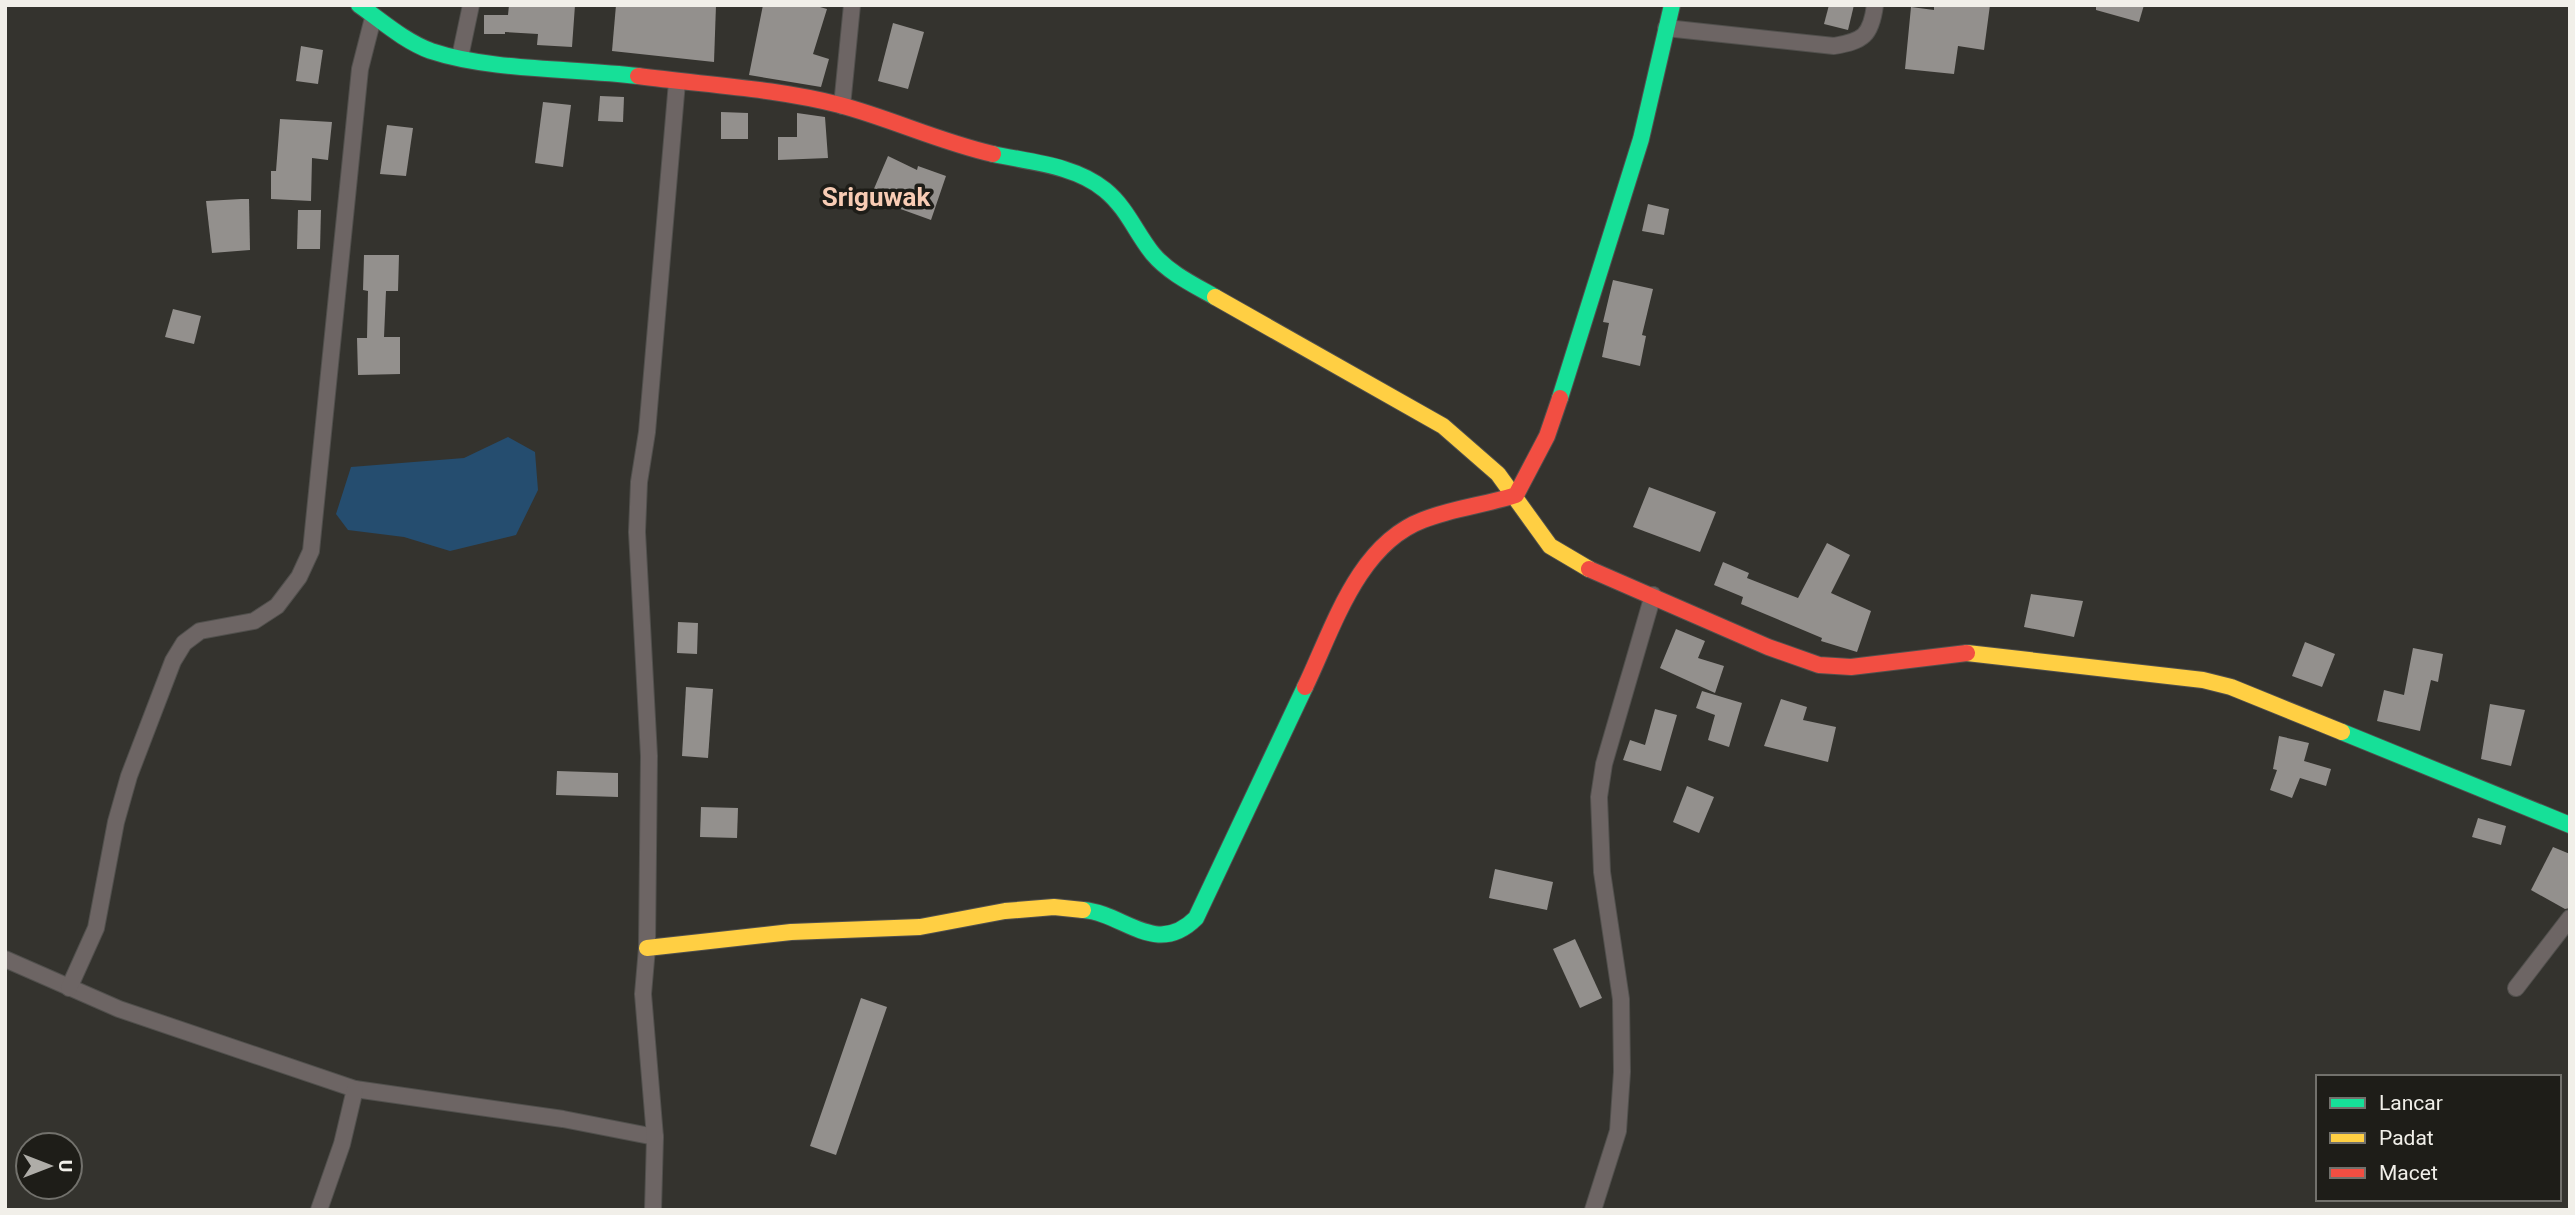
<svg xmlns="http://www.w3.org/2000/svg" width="2575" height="1215" font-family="Roboto,sans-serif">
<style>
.water{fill:#254d6f}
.building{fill:#93908d}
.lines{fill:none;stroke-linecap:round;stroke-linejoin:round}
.street-casing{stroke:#51504d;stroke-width:18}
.fast-casing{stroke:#51504d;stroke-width:18}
.slow-casing{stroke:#51504d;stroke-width:18}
.jam-casing{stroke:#51504d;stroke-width:18}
.street{stroke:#6d6564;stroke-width:16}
.fast{stroke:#16e098;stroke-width:16}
.slow{stroke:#ffcf43;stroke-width:16}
.jam{stroke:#f24e42;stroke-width:16}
.labels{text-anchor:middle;stroke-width:7;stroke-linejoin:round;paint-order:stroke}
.quarter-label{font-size:26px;font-weight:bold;fill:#f8ccb4;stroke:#1e1d18}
</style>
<rect width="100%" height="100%" fill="#34332e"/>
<path class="water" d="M508,437L535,452L538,490L516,535L450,551L404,537L348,530L336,514L351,467L464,458Z"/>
<g class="building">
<path d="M509,5H575L572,47L537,45L538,34L505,32V34H484V15H508Z"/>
<path d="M616,5H716L714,62L612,51Z"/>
<path d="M763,5H813L827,9L813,54L829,59L821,87L749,75Z"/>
<path d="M1829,5H1854L1848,30L1824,24Z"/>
<path d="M1934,5H1990L1984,50L1958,46L1954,74L1905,69L1911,7L1934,10Z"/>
<path d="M2096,5H2144L2139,22L2096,10Z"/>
<path d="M893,23L924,32L908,89L878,81Z"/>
<path d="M301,46L323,50L318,84L296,81Z"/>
<path d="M600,96L624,97L623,122L598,121Z"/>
<path d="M543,102L571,105L563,167L535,163Z"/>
<path d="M721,112L748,113V139H721Z"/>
<path d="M797,113L825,117L828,158L778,160V137H797Z"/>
<path d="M280,119L332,122L328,160L312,158L311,201L271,199V171H276Z"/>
<path d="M387,125L413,128L406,176L380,174Z"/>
<path d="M888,156L917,170L918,166L946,176L931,220L870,198Z"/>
<path d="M241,199H249L250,250L212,253L206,201Z"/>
<path d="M1648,204L1669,209L1664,235L1642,231Z"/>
<path d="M298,210H321L320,249H297Z"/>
<path d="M364,255H399L398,291H386L384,337H400V374L358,375L357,338H367L368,291L363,290Z"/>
<path d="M1613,280L1653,289L1642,335L1646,336L1640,366L1602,357L1609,323L1603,322Z"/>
<path d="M173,309L201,316L194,344L165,337Z"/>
<path d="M1649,487L1716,512L1700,552L1633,527Z"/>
<path d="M1827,543L1850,555L1831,593L1871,611L1857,652L1821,641L1822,638L1741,604L1743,597L1714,585L1723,562L1749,573L1747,578L1798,598Z"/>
<path d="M2031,594L2083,601L2074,637L2024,627Z"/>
<path d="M678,622L698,623L697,654L677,653Z"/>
<path d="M1676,629L1705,641L1698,658L1724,666L1715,693L1660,668Z"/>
<path d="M2305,642L2335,654L2322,687L2292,676Z"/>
<path d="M2413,648L2443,654L2438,682L2431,680L2420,731L2377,721L2384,690L2404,695Z"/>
<path d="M686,687L713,689L708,758L682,756Z"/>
<path d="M1702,691L1742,703L1729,747L1708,740L1715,715L1696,708Z"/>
<path d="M1781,699L1807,707L1803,720L1836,727L1828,762L1764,746Z"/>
<path d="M2490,704L2525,710L2511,766L2481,759Z"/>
<path d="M1655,709L1677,715L1661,771L1623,760L1630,740L1645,745Z"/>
<path d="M2279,736L2309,743L2304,761L2331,769L2326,786L2300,778L2292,798L2270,790L2277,770L2273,769Z"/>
<path d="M557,771L618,773V797L556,795Z"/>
<path d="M1687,786L1714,797L1699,833L1673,822Z"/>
<path d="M701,807L738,808L737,838L700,837Z"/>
<path d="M2478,818L2506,826L2501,845L2472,837Z"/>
<path d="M2553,847L2570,854V908L2565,909L2531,890Z"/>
<path d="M1495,869L1553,882L1547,910L1489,898Z"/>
<path d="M1575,939L1602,998L1580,1008L1553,949Z"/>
<path d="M861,998L887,1007L836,1155L810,1146Z"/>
</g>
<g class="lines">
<defs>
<g id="street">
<path d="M1666,28L1834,46C1863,41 1871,36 1875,5"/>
<path d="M460,57L471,5"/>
<path d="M842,106L852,5"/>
<path d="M5,959L119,1009L355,1089L563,1119L655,1137"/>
<path d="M69,988L96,928L116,822L129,776L173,661L184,643L200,631L254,621L277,606L299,577L311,551L360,69L373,18"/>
<path d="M2516,988L2570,918"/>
<path d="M319,1210L342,1144L355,1089"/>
<path d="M653,1210L655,1137L643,994L647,948L649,756L637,532L639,482L647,432L677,82"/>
<path d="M1593,1210L1618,1131L1622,1072L1621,999L1602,872L1599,797L1604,764L1653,595"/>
</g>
<g id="fast">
<path d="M359,5C382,21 404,41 431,51C491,71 574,68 638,76"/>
<path d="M993,154C1029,162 1075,165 1105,190C1127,208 1136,233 1153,254C1169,273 1194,285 1215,297"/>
<path d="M1560,398L1641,139L1672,5"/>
<path d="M2342,732L2570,825"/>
<path d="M1083,910C1124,913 1156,958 1196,918L1305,687"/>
</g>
<g id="slow">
<path d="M1215,297L1443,426L1498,474L1550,546L1589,569"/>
<path d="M1967,653L2203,680L2231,687L2342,732"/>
<path d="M647,948L791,932L920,927L1005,911L1054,907L1083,910"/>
</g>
<g id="jam">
<path d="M638,76C705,85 775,88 840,105C892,119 940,142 993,154"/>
<path d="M1589,569L1768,647L1819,665L1851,667L1967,653"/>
<path d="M1305,687C1333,629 1357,545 1423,520C1453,508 1485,505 1516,495L1547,436L1560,398"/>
</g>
</defs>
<use href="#street" class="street-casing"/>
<use href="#fast" class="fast-casing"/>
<use href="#slow" class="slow-casing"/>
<use href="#jam" class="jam-casing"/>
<use href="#street" class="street"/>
<use href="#fast" class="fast"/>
<use href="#slow" class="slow"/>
<use href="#jam" class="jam"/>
</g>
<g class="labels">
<g class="quarter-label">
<text x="876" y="206">Sriguwak</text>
</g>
</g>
<rect width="2575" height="1215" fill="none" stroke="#f1efe9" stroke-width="14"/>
<rect x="2316" y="1075" width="245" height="126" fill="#1e1d18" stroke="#72716c" stroke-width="2"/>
<rect x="2330" y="1098" width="35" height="10" fill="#16e098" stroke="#72716c" stroke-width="2"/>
<text x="2379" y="1110" font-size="21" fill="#f1efe9">Lancar</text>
<rect x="2330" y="1133" width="35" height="10" fill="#ffcf43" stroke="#72716c" stroke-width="2"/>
<text x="2379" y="1145" font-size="21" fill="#f1efe9">Padat</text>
<rect x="2330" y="1168" width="35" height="10" fill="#f24e42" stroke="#72716c" stroke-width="2"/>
<text x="2379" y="1180" font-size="21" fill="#f1efe9">Macet</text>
<g transform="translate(49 1166) rotate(90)"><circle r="33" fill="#1e1d18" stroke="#72716c" stroke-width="2"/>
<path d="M0-5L12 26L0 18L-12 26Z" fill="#afada8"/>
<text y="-10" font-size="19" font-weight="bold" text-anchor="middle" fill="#f1efe9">U</text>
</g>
</svg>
